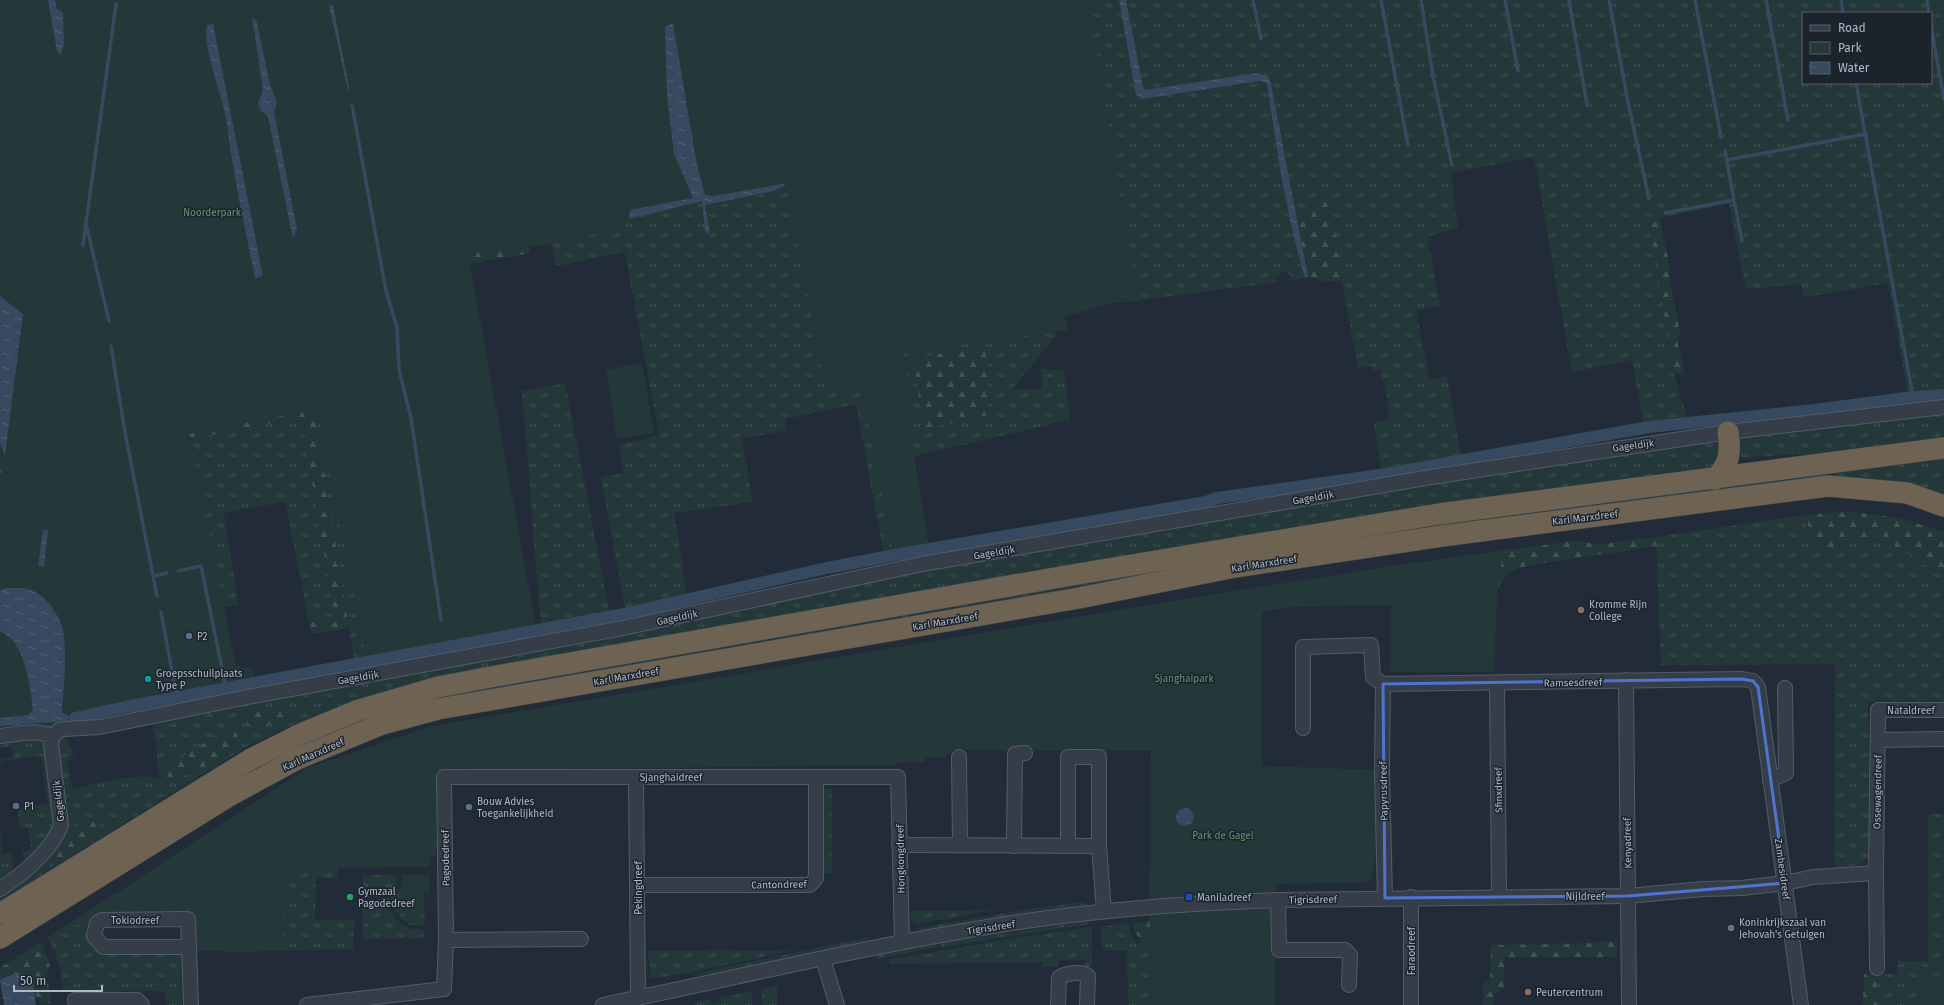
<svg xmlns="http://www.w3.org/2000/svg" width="1944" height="1005" font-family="'Fira Sans',sans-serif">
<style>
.grass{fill:url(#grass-tufts);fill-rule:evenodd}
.forest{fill:url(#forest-firs)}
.park{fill:#243839}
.water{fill:url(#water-ripples)}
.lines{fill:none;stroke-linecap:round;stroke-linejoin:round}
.stream{stroke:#36495f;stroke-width:3.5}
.canal{stroke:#36495f;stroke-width:12}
.minor-casing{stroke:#535c66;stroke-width:16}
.highway-casing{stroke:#404953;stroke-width:22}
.minor{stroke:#353e48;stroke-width:14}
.highway{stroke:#6e6252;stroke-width:21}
.marked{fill:none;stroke:#5073d1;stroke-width:3;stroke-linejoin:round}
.education-dot{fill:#8d6e63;stroke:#1b232d;stroke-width:1.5}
.service-dot{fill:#5c6f8a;stroke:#1b232d;stroke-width:1.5}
.culture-dot{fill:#0f9aa8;stroke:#1b232d;stroke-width:1.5}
.leisure-dot{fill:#2e9e5b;stroke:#1b232d;stroke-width:1.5}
.transit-dot{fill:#1a4fb4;stroke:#1b232d;stroke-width:1.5}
.worship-dot{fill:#6b7280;stroke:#1b232d;stroke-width:1.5}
.labels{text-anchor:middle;stroke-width:3;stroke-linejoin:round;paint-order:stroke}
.park-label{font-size:10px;fill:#689570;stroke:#1b232d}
.street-label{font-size:10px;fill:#b0b9c5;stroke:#1b232d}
.poi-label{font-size:10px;fill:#b0b9c5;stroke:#1b232d;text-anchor:start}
</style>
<defs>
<pattern id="grass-tufts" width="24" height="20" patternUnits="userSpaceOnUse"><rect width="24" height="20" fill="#243839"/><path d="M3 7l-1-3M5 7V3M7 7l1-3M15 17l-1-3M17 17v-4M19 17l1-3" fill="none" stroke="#415354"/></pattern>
<pattern id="forest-firs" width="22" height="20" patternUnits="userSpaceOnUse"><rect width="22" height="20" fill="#243839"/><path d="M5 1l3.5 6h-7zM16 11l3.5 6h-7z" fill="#415354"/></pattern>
<pattern id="water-ripples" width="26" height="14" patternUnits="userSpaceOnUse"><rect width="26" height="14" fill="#36495f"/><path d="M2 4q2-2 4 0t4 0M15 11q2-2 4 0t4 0" fill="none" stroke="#516174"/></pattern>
</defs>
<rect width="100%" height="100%" fill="#222c38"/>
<g class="grass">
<path d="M778,0L913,555L885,560L856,404L785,419L787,430L742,439L753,502L674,513L688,603L626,614L601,477L624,473L619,445L659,435L625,252L557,266L550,241L457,254L444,650L355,666L313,402L179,426L164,407L436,229Z"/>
<path d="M836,0L1054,327L1056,336L1011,390L1042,389L1041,369L1064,370L1070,420L914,456L930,551L922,553Z"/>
<path d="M1086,0H1119L1136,95L1142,99L1260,81L1267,83C1275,148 1286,215 1305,278L1287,281L1291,276L1284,270L1276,279L1279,282C1222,289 1166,298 1110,303Z"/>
<path d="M1126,0H1255L1259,16L1256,0H1944V398L1909,402L1888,283L1804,297L1801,284L1746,289L1729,204L1649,220L1673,371L1689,425L1645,432L1632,360L1572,372L1534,157L1451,173L1458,228L1427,237L1440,306L1416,310L1429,379L1447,377L1462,462L1382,476L1374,423L1389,420L1387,397L1380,370L1374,371L1371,366L1358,368L1343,286L1331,201L1294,209L1271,84L1268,76L1257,73L1145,90L1143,88ZM1803,13H1931V83H1803Z"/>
<path d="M565,383L611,619L544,632L541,625L522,391Z"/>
<path d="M1944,414V441L1829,456L1796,454L1742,458L1738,454L1739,436Z"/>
<path d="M301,417L335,617L309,623L285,501L224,513L238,605L220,607L191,439Z"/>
<path d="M1713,439L1723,445V455L1710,472L320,717L288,727L248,746L102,837L98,823C83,816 73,830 63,840L66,830L57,744L65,736L74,754L67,762L72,789C99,784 141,769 165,782L194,772L227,754L231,726L159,772L153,721L878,578L1587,457Z"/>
<path d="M1944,455V495L1821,482L415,708L36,906L257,762L401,702L1408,524Z"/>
<path d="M1806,515L1807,527L1842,548L1855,537C1871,538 1889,543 1904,550C1918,557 1928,569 1944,574V701H1869L1868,703L1869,856C1857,868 1851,867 1834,867L1835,664L1661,665L1656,537Z"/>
<path d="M423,735L432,760C426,763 415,767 410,772C400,784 409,813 418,824C423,829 432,835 438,839L435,857L430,858V867L391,865C376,847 372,855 354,848C347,845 343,838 336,835C322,830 303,836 295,848C292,852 292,859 291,863L294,868L338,867V878H316L315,920H354L353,949L227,952L225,867L273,866L278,863L276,853L266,833L245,842L231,852L210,859L202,866L195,875L193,884V911L105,913C86,925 83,946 109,952L181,953L182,1005H167L165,991L63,992L61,969L48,937L113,895C125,902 152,893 158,880L157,875L153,869L262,801L293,795L322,783L369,774L377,767L380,760L379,754L375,746Z"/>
<path d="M40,737L46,744L56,821L54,832L29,859H24L22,852L31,850L28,828L20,829L17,807L48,804L41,756L1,761L0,767V759L13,757L12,746L0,748V740Z"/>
<rect x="821" y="789" width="11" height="84"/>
<path d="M1928,814H1944V1005H1877V974H1897L1898,961H1928Z"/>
<path d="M0,831L3,854L12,853L13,869L0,882Z"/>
<path d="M49,855L54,860L53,867L0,902V894Z"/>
<path d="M363,875H397C395,897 380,897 363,898Z"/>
<path d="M397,892L410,907L424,909L425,925H409L385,900Z"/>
<path d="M362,900L378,901L382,903L400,923L410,929L424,930V938L363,939Z"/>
<path d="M1084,902L1085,905L986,919L919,931V928L1028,909Z"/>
<path d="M993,910L917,924L911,920V911Z"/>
<path d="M1089,921V924L941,947L940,943Z"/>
<path d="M1128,923L1132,937L1137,945L1152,931L1260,1005H1128L1127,951L1102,950L1101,927Z"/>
<path d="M1092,927V965L1088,968H1085L1084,960H1059L1058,967H1043V962L890,964L889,960L1008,939Z"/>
<path d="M867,937L868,941L715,974L695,976L694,974Z"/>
<path d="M937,943V947L877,959L876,955Z"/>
<path d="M725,950L750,951L794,950L683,974L651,978L648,951Z"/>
<path d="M777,986V1005H762V989Z"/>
<path d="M752,991V1005H694L693,1003L711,999L712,1004L719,1003L718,998Z"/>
</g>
<g class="forest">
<path d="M1331,200L1342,281H1324L1308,277L1294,209Z"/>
<path d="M1659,218L1670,267V282L1680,333L1677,339L1685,376L1673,371L1649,220Z"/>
<path d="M528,240L531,253L459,266L457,254Z"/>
<path d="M986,347L989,415L924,429L913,358Z"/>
<path d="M313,401L349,628L311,634L309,623L335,617L301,417L191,439L230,665L253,669L254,686L225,692L179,426Z"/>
<path d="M1837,512C1875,512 1909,519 1944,532V574C1928,569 1918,557 1903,550C1889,543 1871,537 1855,537L1842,548C1819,549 1808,537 1806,515Z"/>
<path d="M1656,537L1657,546L1531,565C1511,570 1503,572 1497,593L1494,672H1484L1479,660L1385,567L1573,541L1600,544Z"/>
<path d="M290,708L300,709V711C283,717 268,727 251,730L246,722L256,712Z"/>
<path d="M231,726C234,730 238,734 238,739C237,757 180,777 165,782L159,779V772Z"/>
<path d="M92,820L98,823L102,837L53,867L54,860L49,855C60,842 75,822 92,820Z"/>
<path d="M1163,920L1141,942L1134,930L1133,923Z"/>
<path d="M1600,941L1617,942V957L1504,958V989L1494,994V1005H1483V984L1490,980L1491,945L1597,943Z"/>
<path d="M41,942L50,966L46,978L52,996L50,1003L42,1004L35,995L31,976L0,980V968Z"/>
<path d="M1864,974H1877V1005H1863Z"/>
</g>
<g class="park">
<path d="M0,0H1088L1136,288L1110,303L1064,317L1068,330L904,352L913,456L930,551L894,558L862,388L826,392L788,192L702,201L629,219L575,241L468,254L539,644L370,675L317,409L189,434L242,698L72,728L63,737L0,745Z"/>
<path d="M642,363L654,433L617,439L606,370Z"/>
<path d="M1502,551L1500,582L1496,593L1494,672H1390L1391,605L1293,607L1262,611V766L1382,770L1383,829L1370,882L1276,884L1275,1005H1149L1151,751L951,750L946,757H925V762H903L893,765L483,770L455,768L437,771L435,857L430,858V867L294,868L285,866L282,951H194L192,911L65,927L307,768L432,726L1148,605L1385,567Z"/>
<path d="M403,874L429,875V893H424V909L410,907L397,892L402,885Z"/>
<path d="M1943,974L1944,1005H1917L1915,1001L1924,982Z"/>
</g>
<g class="water">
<path d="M48,0H55L57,9L63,13L64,43L61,55L57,51Z"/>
<path d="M1119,0H1126L1143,87L1145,90L1257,73L1268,76L1271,84L1308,277L1305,278C1286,215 1276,148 1267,83L1260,81L1142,99L1136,95Z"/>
<path d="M329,5H333L349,87L348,91Z"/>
<path d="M252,17L257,22L270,85L277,102L274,112L297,229L293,239L268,116L261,111L258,104L263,90Z"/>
<path d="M673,23L696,160L705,195L713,196L788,183L774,191L705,205L710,234L705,231L702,201L629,219L630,210L693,198L674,154L667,95L665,27Z"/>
<path d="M213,24L263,276L255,278C245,227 233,176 227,124C224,99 202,48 207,25Z"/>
<path d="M0,296L23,314L5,455L0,443Z"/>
<path d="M43,530H48L44,567L38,566Z"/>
<path d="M9,588C17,588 26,587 33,591C45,596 58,613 62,626C68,650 64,685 62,709L63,713L69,716L68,721L0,726V718L28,715L33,709C30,685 25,641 0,631V590Z"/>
<circle cx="1185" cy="817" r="9"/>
<path d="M19,973L32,976L36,1005H4L0,980L8,976Z"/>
</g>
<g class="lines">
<g class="stream">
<path d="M1253,0L1261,39"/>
<path d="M1381,0L1408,145"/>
<path d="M1421,0L1433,76L1452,165"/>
<path d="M1505,0L1518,71"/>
<path d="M1569,0L1587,105"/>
<path d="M1609,0L1628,102L1649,199"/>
<path d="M1695,0L1721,137"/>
<path d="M1766,0L1788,120"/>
<path d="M1841,0L1843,13"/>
<path d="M1927,0L1929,13"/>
<path d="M1931,25L1944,99"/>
<path d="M1856,83L1913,397"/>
<path d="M352,105L386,291L397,327L399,370L411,418L441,620"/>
<path d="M1725,151L1734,200"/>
<path d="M1727,160L1866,134"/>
<path d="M1665,213L1734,200L1742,241"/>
<path d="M86,224L109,321"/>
<path d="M83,245L116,4"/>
<path d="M111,346L125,432L157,596"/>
<path d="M0,472V471"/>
<path d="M178,571L201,566L226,688"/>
<path d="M154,576L167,573"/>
<path d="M161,612L177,698"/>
</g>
<path class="canal" d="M75,718L125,707L619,615L827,568L906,553L1206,502L1217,498L1380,475L1649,427L1815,410L1913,397L1944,395"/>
<defs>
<g id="minor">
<path d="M1626,680L1629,1005"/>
<path d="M1497,683L1499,896"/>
<path d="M1303,728V647L1371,645L1373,677L1383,684"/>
<path d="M0,736C18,734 36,729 53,736L59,730L64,729L100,727L242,698L618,629L922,564L1431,477L1728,432L1944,407"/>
<path d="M1878,740L1944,739"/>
<path d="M959,757L960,845"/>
<path d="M636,777L638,998"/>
<path d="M1770,780L1786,773L1785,688"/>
<path d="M899,845L1099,846"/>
<path d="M1014,846L1015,754L1025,753"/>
<path d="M1068,846V757H1099V846L1104,911"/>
<path d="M638,885H810L816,878V777"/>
<path d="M0,889C23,874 51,851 61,825L51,744L53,736"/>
<path d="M1411,897V1005"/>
<path d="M1385,898L1382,770L1383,684L1742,679L1753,681L1758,687L1801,1005"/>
<path d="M1278,900L1279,950H1345L1350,955L1349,985"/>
<path d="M446,940L581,939"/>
<path d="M189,947H103L94,936L97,923L102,920L188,919L191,1005"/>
<path d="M823,959L837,1005"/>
<path d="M1877,968L1876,873L1878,710H1944"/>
<path d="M76,1005L75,1000H137L142,1005"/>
<path d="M307,1005L444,989L446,940L444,777H898L902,942"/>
<path d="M603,1005C735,978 867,946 1000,925C1092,910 1185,903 1278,900L1628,896L1703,889L1742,888L1785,883L1813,877L1876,873"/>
<path d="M1058,1005L1059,978C1065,973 1081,971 1088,976L1087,1005"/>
</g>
<g id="highway">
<path d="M1715,479C1730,464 1731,452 1728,432"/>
<path d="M0,914L251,759L301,734L359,710L438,687L496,676L1072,575L1439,514L1944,448"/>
<path d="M0,938L229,796L297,759L382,724L438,709L1079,598L1235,567L1442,536L1828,486L1907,493L1944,506"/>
</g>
</defs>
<use href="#minor" class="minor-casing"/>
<use href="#highway" class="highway-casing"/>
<use href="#minor" class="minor"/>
<use href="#highway" class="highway"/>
</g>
<path class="marked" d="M1742,679L1753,681L1758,687L1785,883L1628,896L1385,898L1383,684Z"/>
<g class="education-dot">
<circle cx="1581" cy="610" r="4"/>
<circle cx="1528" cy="992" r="4"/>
</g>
<g class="service-dot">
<circle cx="189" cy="636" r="4"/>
<circle cx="16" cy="806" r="4"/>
<circle cx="469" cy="807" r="4"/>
</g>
<circle class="culture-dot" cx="148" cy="679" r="4"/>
<circle class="leisure-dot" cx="350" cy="897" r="4"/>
<rect class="transit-dot" x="1185" y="893" width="8" height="8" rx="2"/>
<circle class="worship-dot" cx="1731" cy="928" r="4"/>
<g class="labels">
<g class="park-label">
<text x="212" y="216">Noorderpark</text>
<text x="1184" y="682">Sjanghaipark</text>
<text x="1223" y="839">Park de Gagel</text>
</g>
<g class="street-label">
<text transform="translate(1633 445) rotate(-8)" y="4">Gageldijk</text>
<text transform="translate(1313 497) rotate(-10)" y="4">Gageldijk</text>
<text transform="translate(1585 517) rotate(-7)" y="4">Karl Marxdreef</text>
<text transform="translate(994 552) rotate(-10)" y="4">Gageldijk</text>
<text transform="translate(1264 563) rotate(-9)" y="4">Karl Marxdreef</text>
<text transform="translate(677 617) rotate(-12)" y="4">Gageldijk</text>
<text transform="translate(945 621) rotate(-10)" y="4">Karl Marxdreef</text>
<text transform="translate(626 676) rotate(-10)" y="4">Karl Marxdreef</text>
<text transform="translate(358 677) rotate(-10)" y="4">Gageldijk</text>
<text transform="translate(1573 682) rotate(-1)" y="4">Ramsesdreef</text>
<text x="1911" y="714">Nataldreef</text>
<text transform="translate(313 754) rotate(-24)" y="4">Karl Marxdreef</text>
<text x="671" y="781">Sjanghaidreef</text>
<text transform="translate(1498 790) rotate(-91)" y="4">Sfinxdreef</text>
<text transform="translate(1383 791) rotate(-91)" y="4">Papyrusdreef</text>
<text transform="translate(1877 792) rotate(-89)" y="4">Ossewagendreef</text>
<text transform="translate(58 801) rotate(-96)" y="4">Gageldijk</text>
<text transform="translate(1627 843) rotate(-91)" y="4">Kenyadreef</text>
<text transform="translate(445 858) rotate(-91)" y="4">Pagodedreef</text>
<text transform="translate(900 859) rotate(-91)" y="4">Hongkongdreef</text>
<text transform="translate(1783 869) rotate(82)" y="4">Zambesidreef</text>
<text transform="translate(779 884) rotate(-1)" y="4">Cantondreef</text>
<text transform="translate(638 888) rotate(-90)" y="4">Pekingdreef</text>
<text x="1585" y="900">Nijldreef</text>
<text transform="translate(1313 899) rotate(-1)" y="4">Tigrisdreef</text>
<text x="135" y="924">Tokiodreef</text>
<text transform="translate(991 927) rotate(-9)" y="4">Tigrisdreef</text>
<text transform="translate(1411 951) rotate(-90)" y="4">Faraodreef</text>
</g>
<g class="poi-label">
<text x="1589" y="608">Kromme Rijn<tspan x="1589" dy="12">College</tspan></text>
<text x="197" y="640">P2</text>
<text x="156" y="677">Groepsschuilplaats<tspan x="156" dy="12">Type P</tspan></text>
<text x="477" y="805">Bouw Advies<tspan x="477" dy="12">Toegankelijkheid</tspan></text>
<text x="24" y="810">P1</text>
<text x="358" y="895">Gymzaal<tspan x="358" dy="12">Pagodedreef</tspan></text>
<text x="1197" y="901">Maniladreef</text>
<text x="1739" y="926">Koninkrijkszaal van<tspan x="1739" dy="12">Jehovah's Getuigen</tspan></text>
<text x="1536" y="996">Peutercentrum</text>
</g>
</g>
<rect x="1802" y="12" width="130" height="72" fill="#1b232d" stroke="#575f6a"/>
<rect x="1810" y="25" width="20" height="6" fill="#353e48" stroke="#575f6a"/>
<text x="1838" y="32" font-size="12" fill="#b0b9c5">Road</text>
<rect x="1810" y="42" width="20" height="12" fill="#243839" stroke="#575f6a"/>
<text x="1838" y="52" font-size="12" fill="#b0b9c5">Park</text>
<rect x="1810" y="62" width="20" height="12" fill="url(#water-ripples)" stroke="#575f6a"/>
<text x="1838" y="72" font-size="12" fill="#b0b9c5">Water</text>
<path d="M14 985v6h88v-6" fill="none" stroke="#b0b9c5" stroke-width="2"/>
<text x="20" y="985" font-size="12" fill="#b0b9c5" stroke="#1b232d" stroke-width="3" paint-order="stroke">50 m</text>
</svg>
